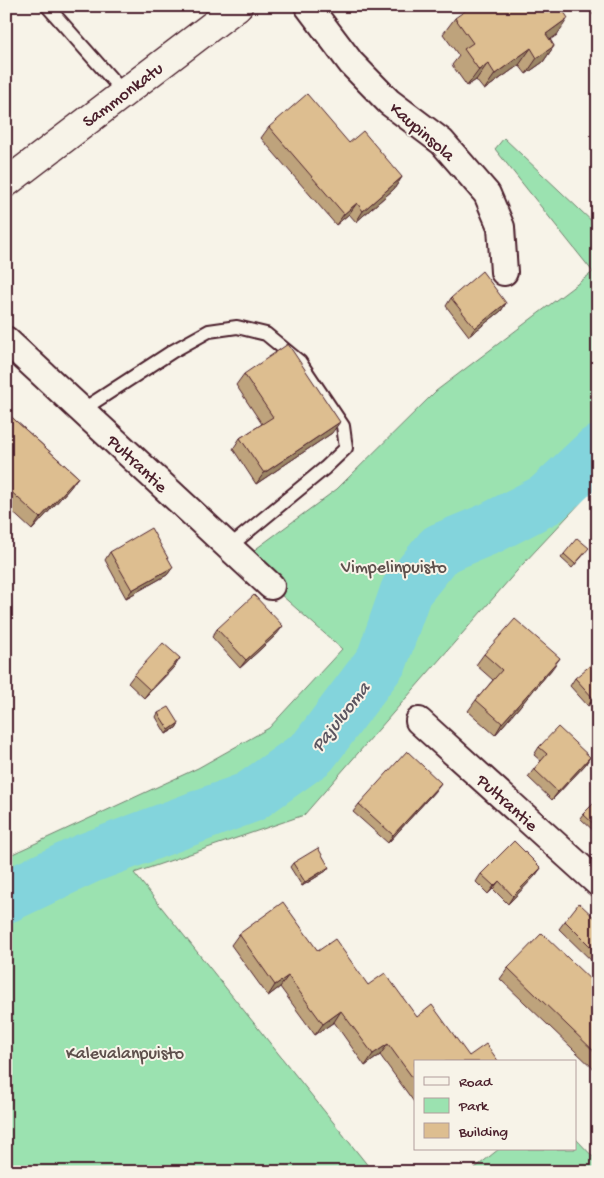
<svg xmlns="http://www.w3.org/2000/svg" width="604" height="1178" font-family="'Gochi Hand',sans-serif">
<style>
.green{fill:#9be2b0;stroke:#72806e}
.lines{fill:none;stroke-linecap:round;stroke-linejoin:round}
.river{stroke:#83d4dc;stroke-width:52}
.service-casing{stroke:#4a1f2b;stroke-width:16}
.minor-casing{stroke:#4a1f2b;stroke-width:30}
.secondary-casing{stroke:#4a1f2b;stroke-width:31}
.service{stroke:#f7f3e8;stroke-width:12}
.minor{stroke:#f7f3e8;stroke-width:26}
.secondary{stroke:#f7f3e8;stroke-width:28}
.wall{fill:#bea37c;stroke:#4a1f2b}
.shaded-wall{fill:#9b8565;stroke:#4a1f2b}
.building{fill:#ddbe90;stroke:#4a1f2b}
.labels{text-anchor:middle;stroke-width:4;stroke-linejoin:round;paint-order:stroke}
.street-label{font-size:18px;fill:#4a1f2b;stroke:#f7f3e8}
.park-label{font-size:18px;fill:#5e504c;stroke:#f7f3e8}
.water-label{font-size:19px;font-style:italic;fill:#5b5560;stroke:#f7f3e8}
</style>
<rect width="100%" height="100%" fill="#f7f3e8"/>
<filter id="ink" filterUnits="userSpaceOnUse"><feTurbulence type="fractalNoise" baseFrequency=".02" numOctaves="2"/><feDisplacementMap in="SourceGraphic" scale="10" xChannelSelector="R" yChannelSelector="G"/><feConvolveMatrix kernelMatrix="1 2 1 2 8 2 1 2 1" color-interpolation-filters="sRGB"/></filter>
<g filter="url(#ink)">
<g class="green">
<path d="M504,138L598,227V484L523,564L304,815L134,873L373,1172H6V857L198,768L269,728L342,649L271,586L253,551L337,489L436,391L593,272L495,149Z"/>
<path d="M575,1138L598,1162V1172H470L499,1149H575Z"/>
</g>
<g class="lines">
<path class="river" d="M6,897L88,858L250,797L313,752L382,660L406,591L440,549L491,528L547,499L598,451"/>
<defs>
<g id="service">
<path d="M47,6L124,93"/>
<path d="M82,410L173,351L209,331L237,327L266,334L300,362L343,426L346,448L325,468L229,547"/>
</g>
<g id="minor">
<path d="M308,6L351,63L389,102L442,142L487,194L501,227L504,272"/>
<path d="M6,340L271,586"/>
<path d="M419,721L598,883"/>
</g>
<path id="secondary" d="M6,183L238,6"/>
</defs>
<use href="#service" class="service-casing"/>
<use href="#minor" class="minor-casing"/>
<use href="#secondary" class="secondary-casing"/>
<use href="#service" class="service"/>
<use href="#minor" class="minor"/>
<use href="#secondary" class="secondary"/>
</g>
<g class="wall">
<path d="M587,6H598V21Z"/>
<path d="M455,18L557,35L550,39L554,46L543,62L526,74L519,65L484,90L476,80L467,86L452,65L459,56L443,34Z"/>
<path d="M269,127L349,143L402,177L394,189L356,222L349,214L336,225L261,138Z"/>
<path d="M451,298L506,303L501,311L469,336L446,306Z"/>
<path d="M244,374L332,433L256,484L233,449L240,438L262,424L236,385Z"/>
<path d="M6,412L78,477L70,488L32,530L6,506Z"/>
<path d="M110,552L173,567L167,575L126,598L105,560Z"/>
<path d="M586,552L572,568L561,558L564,554Z"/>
<path d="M217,629L277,634L240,668L212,637Z"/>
<path d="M484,654L552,669L495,735L468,711L476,700L493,680L476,665Z"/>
<path d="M180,658L175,666L144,698L128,683L134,675Z"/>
<path d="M575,678L598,698L588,706L570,686Z"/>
<path d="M158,713L179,723L176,728L166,734L156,717Z"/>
<path d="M539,747L590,757L585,765L552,800L528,777L534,769L541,761L534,755Z"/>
<path d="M435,791L388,843L353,812L359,804Z"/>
<path d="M598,799V835L580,818L583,814Z"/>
<path d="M293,863L329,867L326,871L302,886L290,867Z"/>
<path d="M541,868L535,876L508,904L493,889L488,894L476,882L481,874Z"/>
<path d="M565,921H598V967L559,929Z"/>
<path d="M239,934L318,951L368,985L417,1017L469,1056L499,1062H415V1101L414,1102L380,1055L365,1066L334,1022L315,1035L280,987L268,996L231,945Z"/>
<path d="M508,968L598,987V1073L500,979Z"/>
</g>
<g class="shaded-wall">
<path d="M568,18L557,35L535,50L546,34Z"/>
<path d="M554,46L543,62L526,74L537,58Z"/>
<path d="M531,48L519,65L484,90L495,74Z"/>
<path d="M488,63L476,80L467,86L479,70Z"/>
<path d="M402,177L394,189L356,222L363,211Z"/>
<path d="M357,203L349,214L336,225L344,214Z"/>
<path d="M506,303L501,311L469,336L475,328Z"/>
<path d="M340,422L332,433L256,484L264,473Z"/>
<path d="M78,477L70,488L32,530L40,518Z"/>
<path d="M173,567L167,575L126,598L132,590Z"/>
<path d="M283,626L277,634L240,668L246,660Z"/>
<path d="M180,658L175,666L144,698L150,690Z"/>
<path d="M560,658L552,669L495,735L502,723Z"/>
<path d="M598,694V698L588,706L593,698Z"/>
<path d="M179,723L176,728L166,734L169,730Z"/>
<path d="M590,757L585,765L552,800L558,792Z"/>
<path d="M441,783L435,791L388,843L393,835Z"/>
<path d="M329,867L326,871L302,886L305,882Z"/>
<path d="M541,868L535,876L508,904L513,896Z"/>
<path d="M499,881L493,889L488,894L494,886Z"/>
<path d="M288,976L280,987L268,996L275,985Z"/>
<path d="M341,1011L334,1022L315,1035L323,1024Z"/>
<path d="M388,1044L380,1055L365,1066L373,1054Z"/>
</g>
<g class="building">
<path d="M472,6H560L568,18L546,34L554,46L537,58L531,48L495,74L488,63L479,70L464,49L473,43L455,18Z"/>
<path d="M307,94L349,143L363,131L402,177L363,211L357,203L344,214L269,127Z"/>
<path d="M482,271L506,303L475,328L451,298Z"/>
<path d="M288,344L340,422L264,473L240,438L273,417L244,374Z"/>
<path d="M6,412L78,477L40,518L6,487Z"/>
<path d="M151,528L173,567L132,590L110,552Z"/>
<path d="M577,538L589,548L575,564L564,554Z"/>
<path d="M254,595L283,626L246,660L217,629Z"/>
<path d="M515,619L560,658L502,723L476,700L502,670L484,654Z"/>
<path d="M163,643L180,658L150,690L134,675Z"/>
<path d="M598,659V694L593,698L575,678Z"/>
<path d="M169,707L179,723L169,730L158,713Z"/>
<path d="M558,727L590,757L558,792L534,769L547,754L539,747Z"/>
<path d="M407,751L441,783L393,835L359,804Z"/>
<path d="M598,799V828L583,814Z"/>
<path d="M514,841L541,868L513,896L499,881L494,886L481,874Z"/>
<path d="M318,848L329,867L305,882L293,863Z"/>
<path d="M283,902L318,951L335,939L368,985L385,973L417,1017L432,1005L469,1056L486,1044L499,1062H415V1081L388,1044L373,1054L341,1011L323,1024L288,976L275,985L239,934Z"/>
<path d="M579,903L598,921V954L565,921Z"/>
<path d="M542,933L598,987V1055L508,968Z"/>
</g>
</g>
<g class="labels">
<g class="street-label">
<text transform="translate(122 94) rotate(-37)" y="6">Sammonkatu</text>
<text transform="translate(423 131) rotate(41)" y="6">Kaupinsola</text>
<text transform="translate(138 463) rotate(43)" y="6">Pultrantie</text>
<text transform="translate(508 802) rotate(42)" y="6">Pultrantie</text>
</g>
<g class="park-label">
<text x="394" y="572">Vimpelinpuisto</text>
<text x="125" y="1058">Kalevalanpuisto</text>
</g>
<g class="water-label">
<text transform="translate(339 716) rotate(-52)" y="7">Pajuluoma</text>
</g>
</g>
<rect width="604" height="1178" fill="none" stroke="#f7f3e8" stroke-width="25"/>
<rect x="12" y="12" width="579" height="1153" fill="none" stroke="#4a1f2b" stroke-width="2" filter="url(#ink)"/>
<rect x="414" y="1060" width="162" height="90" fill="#f7f3e8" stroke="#b29e9c"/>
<rect x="424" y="1077" width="25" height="8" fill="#f7f3e8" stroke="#b29e9c"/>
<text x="459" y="1086" font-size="15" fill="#4a1f2b">Road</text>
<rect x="424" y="1098" width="25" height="15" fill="#9be2b0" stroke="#b29e9c"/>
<text x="459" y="1110" font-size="15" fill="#4a1f2b">Park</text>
<rect x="424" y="1123" width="25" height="15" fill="#ddbe90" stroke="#b29e9c"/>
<text x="459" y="1136" font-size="15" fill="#4a1f2b">Building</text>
</svg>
